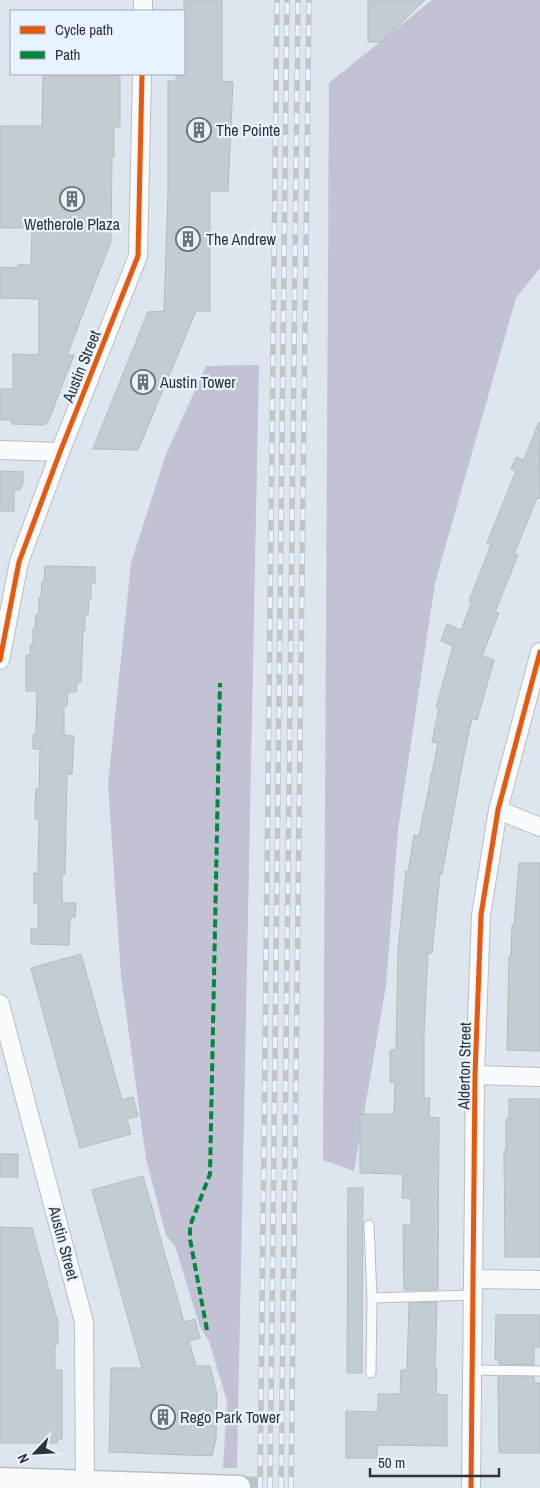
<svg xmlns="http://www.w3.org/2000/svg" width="540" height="1488" font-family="'Archivo Narrow',sans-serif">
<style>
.forest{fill:#c3c2d5}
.building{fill:#c2cdd2;stroke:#b3bbc0}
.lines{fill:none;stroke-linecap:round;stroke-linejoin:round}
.tertiary-tunnel{stroke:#bac2ca;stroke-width:22;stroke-dasharray:22 11;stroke-linecap:butt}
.service-casing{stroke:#b8bfc5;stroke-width:11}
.minor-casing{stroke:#b8bfc5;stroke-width:20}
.tertiary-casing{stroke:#b8bfc5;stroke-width:25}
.service{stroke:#fafbfc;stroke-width:9}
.minor{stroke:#fafbfc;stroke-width:18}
.tertiary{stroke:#fafbfc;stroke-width:22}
.rail-casing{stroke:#c3c5c7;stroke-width:5.5}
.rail{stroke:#e7f4ff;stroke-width:4;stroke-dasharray:11;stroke-linecap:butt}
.quiet{stroke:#00873e;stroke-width:4;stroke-dasharray:8 4;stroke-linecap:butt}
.cycleway-casing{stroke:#e7f4ff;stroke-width:8}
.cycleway{stroke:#e8590c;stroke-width:5}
.labels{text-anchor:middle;stroke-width:4.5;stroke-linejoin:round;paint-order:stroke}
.poi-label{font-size:16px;fill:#2d3438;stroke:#e7f4ff;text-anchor:start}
.street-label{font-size:16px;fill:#2d3438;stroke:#e7f4ff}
</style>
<rect width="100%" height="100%" fill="#dde6ee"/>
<g class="forest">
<path d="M432,0H540V268L516,298L435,583L398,830L386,986L354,1171L323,1160L329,83Z"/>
<path d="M259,365L237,1468H223L227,1401L209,1341L200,1327L175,1246L166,1235L146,1159L121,976L108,784L131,563L166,454L206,366Z"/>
</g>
<g class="building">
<path d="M184,0H222V81L233,82L228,191H210V311H196L138,450L93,449L148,312L164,311L168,191V81H176V74H184Z"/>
<path d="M368,0H425L381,42H368Z"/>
<path d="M43,74H120V127H114V157H112L111,241L67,355H74L48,422L43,425L12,424V420H0V389H13V354L39,355V299L0,298V267L18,268V265H31L32,228H0V126H42Z"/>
<path d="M539,422L540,499L537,498L514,554L518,555L495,612L499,613L482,656L494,660L477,720L472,718L464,755L442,874L440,873L432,953H428L424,1034V1098H430L429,1117L439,1118L438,1290H404L403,1225H411V1198H402L403,1174L360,1173V1114H394L395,1082H390V1050H396L398,950L406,871L408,872L414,835L419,836L438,743L432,742L439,709L436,708L453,646L441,641L447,624L461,630L472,602L469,601L491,545L487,543L516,471L511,469L516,457L524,460Z"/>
<path d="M0,471L23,472V483L20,490H14V511H0Z"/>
<path d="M45,566L95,567V583H91V599H89L88,615H85V630H83L81,682H77L76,692H68L67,706H64V735L74,736L72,774H67L65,874H62V903H76L75,917H70L69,945L31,944V929H38V903H34V873L38,874L39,819H35V804L36,789H39L40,749H33V734L36,735L37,691H26V655H30V645H33V629L35,630L36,614H39V598H41L42,582H44Z"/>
<path d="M519,863H540V1051L507,1050L509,956H511L512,925H514Z"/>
<path d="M81,954L122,1100L133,1097L138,1116L127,1119L131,1134L80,1148L31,968Z"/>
<path d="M509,1099H540V1257H505L504,1151L506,1150V1119H509Z"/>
<rect x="0" y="1154" width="18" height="23"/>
<path d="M143,1176L184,1322L195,1319L200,1338L189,1341L196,1366H210L217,1395L216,1438L212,1456L109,1452L111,1368H142L92,1190Z"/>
<path d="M348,1188H363L362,1373H347Z"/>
<path d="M0,1227L32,1228L58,1323V1344H55V1370H62V1439H57V1443H0Z"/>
<path d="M437,1302L435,1369H437L436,1394L447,1395V1446L377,1445V1458H346V1411L378,1412V1394H400L401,1370H407L409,1303Z"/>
<path d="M496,1315H540V1347H534V1365L499,1364V1360H495Z"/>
<path d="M498,1377H534V1383H540V1453H499Z"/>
</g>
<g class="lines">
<path class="tertiary-tunnel" d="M239,1487L261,1488"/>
<defs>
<g id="service">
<path d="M369,1225L372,1298L473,1295"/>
<path d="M472,1370L540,1371"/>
<path d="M371,1373L372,1298"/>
</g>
<g id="minor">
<path d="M143,11V0"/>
<path d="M0,450L60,452"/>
<path d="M0,660L19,562L60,452L138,256L142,74"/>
<path d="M498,810L540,827"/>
<path d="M0,1004L84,1322L85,1488"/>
<path d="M475,1075L540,1077"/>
<path d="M473,1279L540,1280"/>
<path d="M471,1488L475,1075L481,915L498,810L540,652"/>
</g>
<path id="tertiary" d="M0,1479L239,1487"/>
</defs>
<use href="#service" class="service-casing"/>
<use href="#minor" class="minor-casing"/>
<use href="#tertiary" class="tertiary-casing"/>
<use href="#service" class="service"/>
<use href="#minor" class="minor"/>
<use href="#tertiary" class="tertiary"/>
<defs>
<g id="rail">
<path d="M260,1488L277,0"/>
<path d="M270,1488L287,0"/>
<path d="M281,1488L298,0"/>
<path d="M291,1488L309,0"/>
</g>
</defs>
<use href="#rail" class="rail-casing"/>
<use href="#rail" class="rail"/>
<path class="quiet" d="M207,1330L190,1239V1226L210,1174L220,683"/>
<defs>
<g id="cycleway">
<path d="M0,660L19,562L60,452L138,256L142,74"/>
<path d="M471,1488L475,1075L481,915L498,810L540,652"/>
</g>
</defs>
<use href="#cycleway" class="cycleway-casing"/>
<use href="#cycleway" class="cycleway"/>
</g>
<defs>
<symbol id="building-ring" viewBox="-11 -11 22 22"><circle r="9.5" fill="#e7f4ff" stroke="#6b7278" stroke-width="1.5"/><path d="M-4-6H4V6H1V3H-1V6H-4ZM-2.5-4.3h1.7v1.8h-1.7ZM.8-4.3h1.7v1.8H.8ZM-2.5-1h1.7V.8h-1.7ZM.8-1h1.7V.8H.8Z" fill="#6b7278"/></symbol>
</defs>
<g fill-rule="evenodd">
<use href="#building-ring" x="185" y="116" width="28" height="28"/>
<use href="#building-ring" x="58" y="185" width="28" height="28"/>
<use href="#building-ring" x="174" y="225" width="28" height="28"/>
<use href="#building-ring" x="129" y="368" width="28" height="28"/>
<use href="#building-ring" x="149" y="1403" width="28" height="28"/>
</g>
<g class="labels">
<g class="poi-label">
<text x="216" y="136">The Pointe</text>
<text x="72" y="230" text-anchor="middle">Wetherole Plaza</text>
<text x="206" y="245">The Andrew</text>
<text x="160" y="388">Austin Tower</text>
<text x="180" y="1423">Rego Park Tower</text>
</g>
<g class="street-label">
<text transform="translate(81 366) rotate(-68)" y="6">Austin Street</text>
<text transform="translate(464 1066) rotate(-89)" y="6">Alderton Street</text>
<text transform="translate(64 1243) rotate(75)" y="6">Austin Street</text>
</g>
</g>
<rect x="10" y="10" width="175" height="65" fill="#e7f4ff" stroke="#9da7af"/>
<rect x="20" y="26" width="25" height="8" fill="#e8590c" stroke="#9da7af"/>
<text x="55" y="35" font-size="15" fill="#2d3438">Cycle path</text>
<rect x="20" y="51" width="25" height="8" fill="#00873e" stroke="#9da7af"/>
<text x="55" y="60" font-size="15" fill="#2d3438">Path</text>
<g transform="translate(35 1453) rotate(245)" stroke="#e7f4ff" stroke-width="4" paint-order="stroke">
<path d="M0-4L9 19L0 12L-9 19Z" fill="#2d3438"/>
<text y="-8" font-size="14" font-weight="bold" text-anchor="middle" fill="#2d3438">N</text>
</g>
<path d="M370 1468v8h129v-8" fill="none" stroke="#2d3438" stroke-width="2.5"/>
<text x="378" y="1468" font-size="15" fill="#2d3438" stroke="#e7f4ff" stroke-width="4" paint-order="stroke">50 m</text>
</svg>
